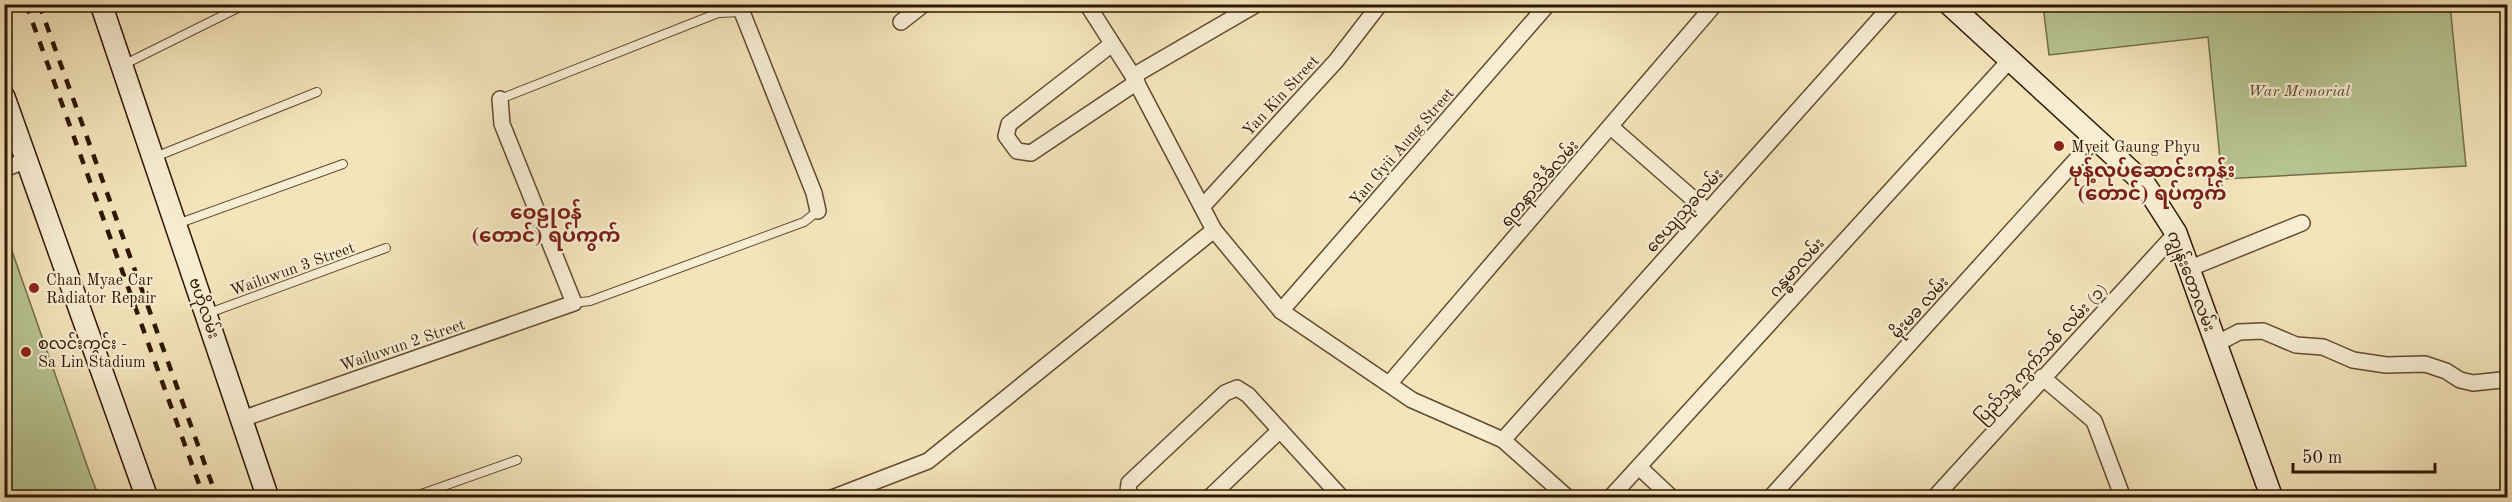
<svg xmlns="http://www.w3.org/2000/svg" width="2512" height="502" font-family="'Old Standard TT','Noto Sans Myanmar',serif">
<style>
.green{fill:#b7c593;stroke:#746e4a;stroke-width:1.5}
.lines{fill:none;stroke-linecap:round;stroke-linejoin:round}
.lane-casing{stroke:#624a2f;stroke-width:10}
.street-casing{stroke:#624a2f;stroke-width:18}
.secondary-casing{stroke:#311700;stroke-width:24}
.lane{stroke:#f7edd3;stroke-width:8}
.street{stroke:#f7edd3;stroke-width:15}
.secondary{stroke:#f7edd3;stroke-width:21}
.rail{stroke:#311700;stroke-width:4.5;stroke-dasharray:10 10;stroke-linecap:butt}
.poi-dot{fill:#8f2418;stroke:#f7edd3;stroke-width:2}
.labels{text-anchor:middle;stroke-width:4.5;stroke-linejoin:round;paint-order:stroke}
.park-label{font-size:16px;font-style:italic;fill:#594b2c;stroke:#f7edd3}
.street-label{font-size:16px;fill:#311700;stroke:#f7edd3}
.poi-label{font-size:16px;fill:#311700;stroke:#f7edd3;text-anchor:start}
.quarter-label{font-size:20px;font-weight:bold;fill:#7a1f14;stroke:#f7edd3}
</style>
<rect width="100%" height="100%" fill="#f3e4bb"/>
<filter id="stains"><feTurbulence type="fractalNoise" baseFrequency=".00333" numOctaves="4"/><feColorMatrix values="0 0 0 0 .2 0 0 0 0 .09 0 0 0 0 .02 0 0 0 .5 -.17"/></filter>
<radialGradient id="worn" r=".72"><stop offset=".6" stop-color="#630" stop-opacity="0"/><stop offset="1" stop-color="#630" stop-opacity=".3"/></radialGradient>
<g class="green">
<path d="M2043,5H2450L2466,166L2222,179L2208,37L2049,55Z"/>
<path d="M5,231L90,474L99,497H5Z"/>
</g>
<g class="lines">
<defs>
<g id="lane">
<path d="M123,65L246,4"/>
<path d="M500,99L718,13L742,12"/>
<path d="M155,157L317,92"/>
<path d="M177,224L343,164"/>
<path d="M574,303L590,301L804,222L818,211"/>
<path d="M209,313L386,248"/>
<path d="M410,498L517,460"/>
</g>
<g id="street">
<path d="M745,4L742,12L814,193L818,211"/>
<path d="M1087,4L1133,76L1214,230L1281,311L1412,400L1503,440L1568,498"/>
<path d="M901,22L924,4"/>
<path d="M1112,44L1009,124L1006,136L1017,151L1031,153L1137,82"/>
<path d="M1133,76L1257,4"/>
<path d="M1611,127L1707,211"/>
<path d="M4,169L27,160"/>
<path d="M1202,207L1336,61L1380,4"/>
<path d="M2188,269L2302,223"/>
<path d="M1281,311L1548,4"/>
<path d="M2216,344L2239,332L2263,331L2296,345L2323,347L2353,360L2386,365L2425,364L2446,371L2460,380L2473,383L2501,380"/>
<path d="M2042,377L2094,421L2123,498"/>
<path d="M1389,384L1715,4"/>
<path d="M242,419L574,303L502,124L500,99"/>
<path d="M1503,440L1893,4"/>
<path d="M1639,467L1672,498"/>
<path d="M832,498L928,461L1214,230"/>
<path d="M1133,498L1128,491L1129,483L1225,393L1237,388L1248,395L1342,498"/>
<path d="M1209,498L1280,430"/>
<path d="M1610,498L2009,61"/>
<path d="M1770,498L2094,140"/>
<path d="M1934,498L2176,233"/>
</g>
<g id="secondary">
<path d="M101,4L268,498"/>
<path d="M1949,4L2144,183L2176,233L2272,498"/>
<path d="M4,97L147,498"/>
</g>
</defs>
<use href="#lane" class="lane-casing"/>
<use href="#street" class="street-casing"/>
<use href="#secondary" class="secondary-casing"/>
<use href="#lane" class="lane"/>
<use href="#street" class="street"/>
<use href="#secondary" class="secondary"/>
<g class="rail">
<path d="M26,4L204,498"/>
<path d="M39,4L217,498"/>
</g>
</g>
<g class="poi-dot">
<circle cx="2059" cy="146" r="6"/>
<circle cx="34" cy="288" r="6"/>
<circle cx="26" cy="352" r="6"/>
</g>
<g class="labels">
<g class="park-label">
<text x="2299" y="96">War Memorial</text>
</g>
<g class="street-label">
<text transform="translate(1280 95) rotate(-47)" y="6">Yan Kin Street</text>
<text transform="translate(1401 146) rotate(-49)" y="6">Yan Gyii Aung Street</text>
<text transform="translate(1539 183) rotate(-49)" y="6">ရတနာသိင်္ခလမ်း</text>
<text transform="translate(1684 210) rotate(-48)" y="6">ဇေယျသုခလမ်း</text>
<text transform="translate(1796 267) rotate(-48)" y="6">ဂန္ဓမာလမ်း</text>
<text transform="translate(292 268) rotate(-20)" y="6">Wailuwun 3 Street</text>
<text transform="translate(2192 281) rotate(69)" y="6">ကျွန်းတောလမ်း</text>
<text transform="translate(1919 307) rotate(-48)" y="6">မိုးမခ လမ်း</text>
<text transform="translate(205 308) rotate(71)" y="6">ဗဟိုလမ်း</text>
<text transform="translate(402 344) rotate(-19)" y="6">Wailuwun 2 Street</text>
<text transform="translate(2041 353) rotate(-47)" y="6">ပြည်သူ့ ကွက်သစ် လမ်း (၁)</text>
</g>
<g class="poi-label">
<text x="2071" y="152">Myeit Gaung Phyu</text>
<text x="46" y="285">Chan Myae Car<tspan x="46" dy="18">Radiator Repair</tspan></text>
<text x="38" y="349">စလင်းကွင်း -<tspan x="38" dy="18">Sa Lin Stadium</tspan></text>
</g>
<g class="quarter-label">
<text x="2152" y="177">မုန့်လုပ်ဆောင်းကုန်း<tspan x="2152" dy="23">(တောင်) ရပ်ကွက်</tspan></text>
<text x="546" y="219">ဝေဠုဝန်<tspan x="546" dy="23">(တောင်) ရပ်ကွက်</tspan></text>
</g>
</g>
<rect width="2512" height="502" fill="none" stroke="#f3e4bb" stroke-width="24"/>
<rect x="6" y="6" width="2500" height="490" fill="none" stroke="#311700" stroke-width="3"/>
<rect x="12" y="12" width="2488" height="478" fill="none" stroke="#311700" stroke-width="1.5"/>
<path d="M2293 463v9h142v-9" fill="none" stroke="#311700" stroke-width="3"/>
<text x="2302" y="463" font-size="18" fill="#311700" stroke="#f7edd3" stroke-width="4.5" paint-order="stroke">50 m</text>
<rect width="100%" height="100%" filter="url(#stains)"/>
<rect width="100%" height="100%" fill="url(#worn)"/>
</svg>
